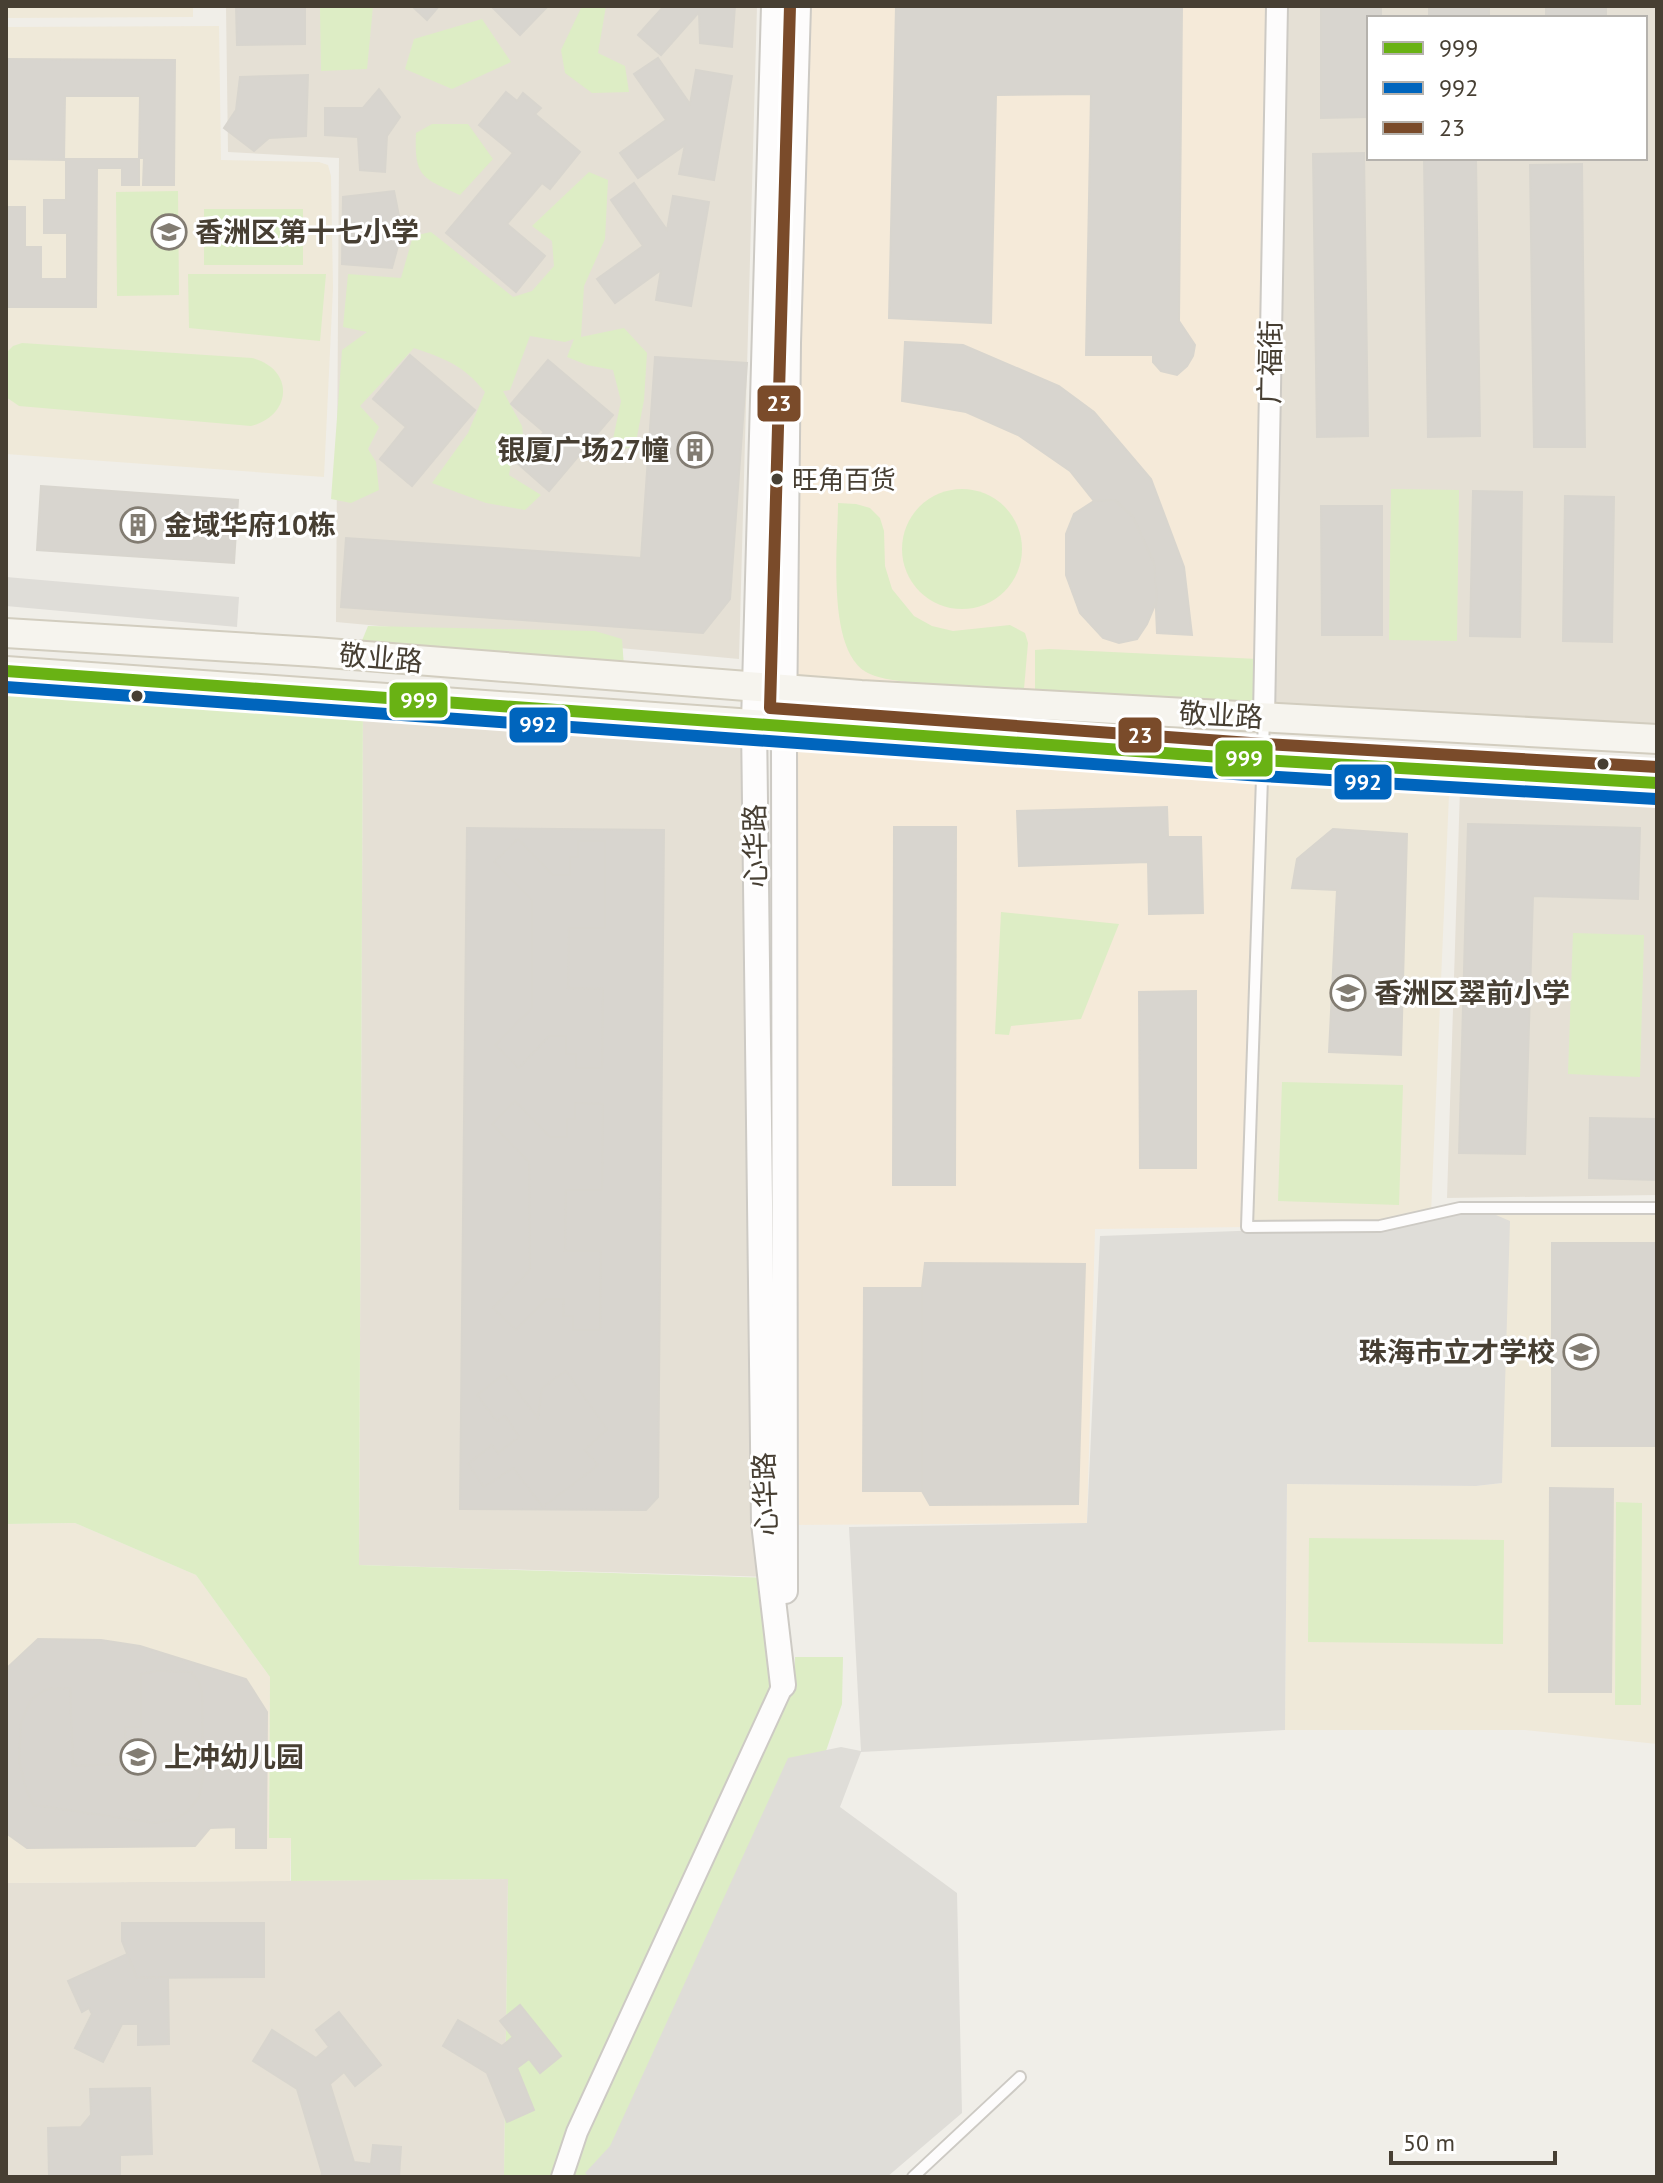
<svg xmlns="http://www.w3.org/2000/svg" width="1663" height="2183" font-family="'PT Sans','Noto Sans SC',sans-serif">
<style>
.residential{fill:#e5e0d5;fill-rule:evenodd}
.commercial{fill:#f5ead9}
.education{fill:#efe9d9}
.green{fill:#ddedc5}
.parking{fill:#dfddd8}
.building{fill:#d8d5cf;stroke:#d8d5ce;stroke-width:2}
.lines{fill:none;stroke-linecap:round;stroke-linejoin:round}
.service-casing{stroke:#cdcac4;stroke-width:14}
.minor-casing{stroke:#cdcac4;stroke-width:24}
.tertiary-casing{stroke:#cdcac4;stroke-width:28}
.secondary-casing{stroke:#d2cdbf;stroke-width:32}
.service{stroke:#fdfcfc;stroke-width:10}
.minor{stroke:#fdfcfc;stroke-width:20}
.tertiary{stroke:#fdfcfc;stroke-width:24}
.secondary{stroke:#f6f4ee;stroke-width:28}
.bus-1-casing{stroke:#fff;stroke-width:18}
.bus-2-casing{stroke:#fff;stroke-width:18}
.bus-3-casing{stroke:#fff;stroke-width:18}
.bus-1{stroke:#69b214;stroke-width:12}
.bus-2{stroke:#0065bd;stroke-width:12}
.bus-3{stroke:#7a4b2a;stroke-width:12}
.bus-dot{fill:#473f33;stroke:#fff;stroke-width:3}
.labels{text-anchor:middle;stroke-width:6;stroke-linejoin:round;paint-order:stroke}
.bus-label{font-size:26px;fill:#473f33;stroke:#fff;text-anchor:start}
.poi-label{font-size:28px;font-weight:bold;fill:#473f33;stroke:#fff;text-anchor:start}
.street-label{font-size:28px;fill:#473f33;stroke:#fff}
.line-badge{stroke:#fff;stroke-width:3}
.badge-label{font-size:22px;text-anchor:middle;font-weight:bold;fill:#fff}
</style>
<rect width="100%" height="100%" fill="#f0eee8"/>
<g class="residential">
<path d="M226,6H757L739,659L336,622L339,158L228,152Z"/>
<path d="M1277,6H1657V738L1264,717ZM1369,18H1645V158H1369Z"/>
<path d="M363,697L754,724L770,1577L359,1565Z"/>
<path d="M1460,789L1657,805V1195L1447,1198Z"/>
<path d="M508,1879L504,2177H6V1883Z"/>
</g>
<g class="commercial">
<path d="M798,6H1275L1264,717L785,688Z"/>
<path d="M784,726L1262,760L1247,1227L1095,1229L1087,1523L786,1525Z"/>
</g>
<g class="education">
<path d="M6,6H193V17L6,18Z"/>
<path d="M219,26L221,160L319,162L328,165L331,176L333,288L324,477L6,454V27Z"/>
<path d="M1263,761L1450,771L1431,1214L1380,1226L1247,1227Z"/>
<path d="M1460,1208H1657V1744L1525,1730H1285L1287,1484L1476,1486L1502,1483Z"/>
<path d="M75,1523L196,1575L270,1677L269,1837L291,1838L290,1881L6,1883V1524Z"/>
</g>
<g class="green">
<path d="M320,6H373L367,69L321,71Z"/>
<path d="M582,6H606L598,53L625,66L629,92L592,93L565,73L561,50Z"/>
<path d="M482,19L511,62L452,89L405,69L414,39Z"/>
<path d="M432,124H468L493,159L460,195C423,178 414,178 416,133Z"/>
<path d="M589,172L608,180L605,239L584,286L581,337L624,328L647,353L644,400L635,447L620,449L613,439L621,401L613,370L587,365L567,357L574,339L565,342L530,336L510,390L503,391L522,426L524,442L512,458L509,475L541,495L525,510L486,503L432,483L468,433L485,392C463,365 446,359 414,348L360,406L379,427L368,449L376,462L379,490L351,503L331,499L342,350L367,332L343,327L348,274L401,278L413,236L431,232L513,297L532,291L554,266L552,241L532,226Z"/>
<path d="M178,191L179,295L117,296L116,192Z"/>
<rect x="204" y="209" width="99" height="56"/>
<path d="M188,274H326L320,341L189,328Z"/>
<path d="M22,343L252,358C295,369 292,416 251,426L19,406L6,397V353L13,346Z"/>
<circle cx="962" cy="549" r="60"/>
<path d="M1391,489L1459,490L1457,641L1389,640Z"/>
<path d="M838,503L856,504L870,508L880,518L884,531L885,566L892,589L914,616L932,626L953,631L1010,625L1025,633L1028,643L1024,689C990,687 891,687 866,672C826,648 838,544 838,503Z"/>
<path d="M368,626L595,631L622,639L624,667L361,643Z"/>
<path d="M1049,649L1258,659L1254,708L1035,696V650Z"/>
<path d="M6,672L363,697L359,1565L770,1578L782,1685L559,2177H504L508,1879L291,1881V1838H269L270,1677L196,1575L75,1523L6,1524Z"/>
<path d="M1001,912L1119,924L1081,1019L1011,1026L1009,1035L995,1034Z"/>
<path d="M1573,933L1644,935L1640,1077L1568,1074Z"/>
<path d="M1282,1082L1403,1085L1399,1205L1278,1201Z"/>
<path d="M1616,1502L1642,1503L1641,1705H1615Z"/>
<path d="M1309,1538L1504,1540L1503,1644L1308,1642Z"/>
<path d="M795,1657H843L842,1704L681,2177H572L584,2138L794,1688Z"/>
</g>
<g class="parking">
<path d="M6,577L239,597L237,627L6,606Z"/>
<path d="M1460,1208L1496,1215L1510,1221L1502,1483L1476,1486L1287,1484L1285,1730L861,1752L840,1807L957,1893L962,2113L887,2177H589L585,2173L610,2146L788,1758L841,1747L861,1751L849,1527L1087,1523L1100,1236L1380,1226Z"/>
</g>
<g class="building">
<path d="M236,6H305V44L237,45Z"/>
<path d="M412,6H439L427,20Z"/>
<path d="M491,6H548L520,35Z"/>
<path d="M664,6H735L732,47L700,43L699,12L661,55L638,35Z"/>
<path d="M1182,6L1179,321L1195,345L1193,356L1187,366L1177,375L1161,371L1153,362V355H1086L1091,94L996,95L991,323L889,318L896,7Z"/>
<path d="M1321,6H1381V18H1369V117L1321,118Z"/>
<rect x="1429" y="6" width="60" height="12"/>
<rect x="1546" y="6" width="60" height="12"/>
<path d="M658,58L690,104L696,70L732,76L714,180L679,174L685,145L638,178L620,153L666,120L634,74Z"/>
<path d="M6,59L175,60L174,185H143L144,158H139L140,96H65L64,160L6,159Z"/>
<path d="M308,75L306,136L269,138L254,151L224,128L236,110L240,77Z"/>
<path d="M379,89L400,117L387,136L385,172L360,170L358,137L325,135V108H363Z"/>
<path d="M506,92L517,101L523,93L541,108L535,114L580,152L550,189L542,183L507,224L545,256L516,292L446,233L513,153L479,125Z"/>
<path d="M1364,153L1368,436L1317,437L1313,154Z"/>
<path d="M1424,158H1476L1480,436L1428,437Z"/>
<path d="M66,159H139V185H122V168H97L96,307H6V207H25V247H41V279H67V233H44V200H66Z"/>
<path d="M1582,164L1585,447H1534L1530,165Z"/>
<path d="M634,183L667,230L673,196L709,202L691,306L656,300L661,270L615,303L597,279L643,246L611,200Z"/>
<path d="M394,191L402,231L392,268L342,264L343,197Z"/>
<path d="M905,342L963,345L1059,386L1094,412L1151,479L1184,567L1192,635L1157,633L1154,563L1133,517L1115,500L1094,501L1070,471L1018,435L966,412L902,401Z"/>
<path d="M410,355L475,410L412,486L380,459L406,427L373,399Z"/>
<path d="M655,357L747,363L730,599L703,633L341,607L346,538L641,558Z"/>
<path d="M548,360L613,415L549,491L517,463L544,432L511,404Z"/>
<path d="M41,486L238,500L234,563L37,550Z"/>
<path d="M1473,491L1522,492L1520,637L1470,636Z"/>
<path d="M1565,496L1614,497L1612,642L1563,641Z"/>
<path d="M1115,500L1133,517L1154,563L1157,600L1147,624L1137,639L1119,643L1103,638L1080,613L1066,575V534L1074,514L1094,501Z"/>
<path d="M1321,506H1382V635H1322Z"/>
<path d="M1167,807L1168,837H1201L1203,913L1149,914L1148,862L1019,866L1017,811Z"/>
<path d="M1468,824L1640,828L1638,899L1533,896L1525,1154L1459,1153Z"/>
<path d="M894,827H956L955,1185H893Z"/>
<path d="M467,828L664,830L658,1497L646,1510L460,1509Z"/>
<path d="M1333,829L1407,834L1401,1055L1329,1052L1337,890L1292,888L1297,859Z"/>
<path d="M518,839L553,875H570V857H578V841H605V928H569L568,988L603,989L602,1068H576V1054H566V1036H549L519,1068L495,1045L532,1008V900L494,862Z"/>
<path d="M1196,991V1168H1140L1139,992Z"/>
<path d="M515,1101L550,1137H567V1119H575V1103L603,1104L602,1190H566L565,1251H601L600,1330H573V1316H563L564,1299H547L516,1330L493,1308L530,1270L529,1162L492,1124Z"/>
<path d="M1590,1118L1657,1119V1180L1589,1178Z"/>
<rect x="1552" y="1243" width="105" height="203"/>
<path d="M925,1263L1085,1264L1078,1504L930,1505L922,1491V1288Z"/>
<path d="M864,1288H922V1491H863Z"/>
<path d="M566,1371L607,1429L585,1450L598,1465L543,1507L513,1468L484,1487L468,1464L492,1445L498,1453L519,1437L505,1416L497,1421L477,1395L504,1374L538,1418L542,1388Z"/>
<path d="M1550,1488L1613,1489L1611,1692H1549Z"/>
<path d="M38,1639L101,1640L140,1646L246,1679L267,1712L266,1848H236V1827L210,1828L195,1846L27,1848L6,1833V1669Z"/>
<path d="M157,1671L191,1672L199,1683L202,1693L203,1778L199,1797L188,1811L176,1819L155,1823L34,1805L26,1789L19,1760L21,1722L31,1700L41,1692L48,1689L70,1688L73,1766L126,1764L125,1727H141V1674Z"/>
<path d="M122,1923H264V1977L137,1978L122,1941Z"/>
<path d="M127,1954L137,1978L168,1977L169,2044L138,2045V2024H122L103,2062L75,2048L92,2014L89,2008L82,2012L68,1981Z"/>
<path d="M520,2005L561,2056L540,2073L529,2059L517,2068L534,2110L507,2122L487,2073L443,2046L458,2020L502,2046L513,2037L500,2021Z"/>
<path d="M339,2012L381,2065L355,2086L344,2072L330,2084L354,2162L371,2164L373,2145L401,2147L399,2177H321L322,2173L297,2089L253,2061L272,2030L316,2058L329,2047L316,2030Z"/>
<path d="M150,2088L152,2154L120,2155V2177H49L48,2128L81,2127L91,2115L90,2089Z"/>
</g>
<g class="lines">
<defs>
<g id="service">
<path d="M1264,718L1247,1227L1380,1226L1460,1208H1657"/>
<path d="M913,2177L1020,2077"/>
</g>
<g id="minor">
<path d="M1264,717L1277,6"/>
<path d="M562,2177L577,2132L783,1685"/>
</g>
<g id="tertiary">
<path d="M774,6L754,723L764,1523L783,1685"/>
<path d="M785,1591L784,726L788,343L798,6"/>
</g>
<g id="secondary">
<path d="M6,633L315,652L861,695L1657,739"/>
<path d="M6,671L1263,760L1657,783"/>
</g>
</defs>
<use href="#service" class="service-casing"/>
<use href="#minor" class="minor-casing"/>
<use href="#tertiary" class="tertiary-casing"/>
<use href="#secondary" class="secondary-casing"/>
<use href="#service" class="service"/>
<use href="#minor" class="minor"/>
<use href="#tertiary" class="tertiary"/>
<use href="#secondary" class="secondary"/>
<defs>
<path id="bus-1" d="M6,671L1263,760L1657,783"/>
<path id="bus-2" d="M6,687L1262,776L1656,799"/>
<path id="bus-3" d="M790,6L770,708L1264,744L1657,767"/>
</defs>
<use href="#bus-1" class="bus-1-casing"/>
<use href="#bus-2" class="bus-2-casing"/>
<use href="#bus-3" class="bus-3-casing"/>
<use href="#bus-1" class="bus-1"/>
<use href="#bus-2" class="bus-2"/>
<use href="#bus-3" class="bus-3"/>
</g>
<defs>
<symbol id="school-ring" viewBox="-11 -11 22 22"><circle r="9.5" fill="#fff" stroke="#827c72" stroke-width="1.5"/><path d="M0-5L7-2L0 1L-7-2ZM-4 1L0 2.5L4 1V4Q0 6-4 4Z" fill="#827c72"/></symbol>
<symbol id="building-ring" viewBox="-11 -11 22 22"><circle r="9.5" fill="#fff" stroke="#827c72" stroke-width="1.5"/><path d="M-4-6H4V6H1V3H-1V6H-4ZM-2.5-4.3h1.7v1.8h-1.7ZM.8-4.3h1.7v1.8H.8ZM-2.5-1h1.7V.8h-1.7ZM.8-1h1.7V.8H.8Z" fill="#827c72"/></symbol>
</defs>
<g fill-rule="evenodd">
<use href="#school-ring" x="149" y="212" width="40" height="40"/>
<use href="#building-ring" x="675" y="430" width="40" height="40"/>
<use href="#building-ring" x="118" y="505" width="40" height="40"/>
<use href="#school-ring" x="1328" y="973" width="40" height="40"/>
<use href="#school-ring" x="1561" y="1332" width="40" height="40"/>
<use href="#school-ring" x="118" y="1737" width="40" height="40"/>
</g>
<g class="bus-dot">
<circle cx="777" cy="479" r="7"/>
<circle cx="137" cy="696" r="7"/>
<circle cx="1603" cy="764" r="7"/>
</g>
<g class="labels">
<g class="bus-label">
<text x="792" y="489">旺角百货</text>
</g>
<g class="poi-label">
<text x="195" y="242">香洲区第十七小学</text>
<text x="669" y="460" text-anchor="end">银厦广场27幢</text>
<text x="164" y="535">金域华府10栋</text>
<text x="1374" y="1003">香洲区翠前小学</text>
<text x="1555" y="1362" text-anchor="end">珠海市立才学校</text>
<text x="164" y="1767">上冲幼儿园</text>
</g>
<g class="street-label">
<text transform="translate(1270 362) rotate(-89)" y="10">广福街</text>
<text transform="translate(381 658) rotate(5)" y="10">敬业路</text>
<text transform="translate(1221 715) rotate(3)" y="10">敬业路</text>
<text transform="translate(755 846) rotate(-91)" y="10">心华路</text>
<text transform="translate(765 1494) rotate(-92)" y="10">心华路</text>
</g>
</g>
<g class="line-badge">
<rect x="756" y="384" width="46" height="39" rx="8" fill="#7a4b2a"/>
<rect x="388" y="681" width="61" height="38" rx="8" fill="#69b214"/>
<rect x="508" y="706" width="61" height="38" rx="8" fill="#0065bd"/>
<rect x="1117" y="716" width="46" height="38" rx="8" fill="#7a4b2a"/>
<rect x="1214" y="739" width="60" height="39" rx="8" fill="#69b214"/>
<rect x="1333" y="763" width="60" height="38" rx="8" fill="#0065bd"/>
</g>
<g class="badge-label">
<text x="779" y="411">23</text>
<text x="419" y="708">999</text>
<text x="538" y="732">992</text>
<text x="1140" y="743">23</text>
<text x="1244" y="766">999</text>
<text x="1363" y="790">992</text>
</g>
<rect width="1663" height="2183" fill="none" stroke="#473f33" stroke-width="16"/>
<rect x="1367" y="16" width="280" height="144" fill="#ffffff" stroke="#b5b2ad" stroke-width="2"/>
<rect x="1383" y="42" width="40" height="12" fill="#69b214" stroke="#b5b2ad" stroke-width="2"/>
<text x="1439" y="56" font-size="24" fill="#473f33">999</text>
<rect x="1383" y="82" width="40" height="12" fill="#0065bd" stroke="#b5b2ad" stroke-width="2"/>
<text x="1439" y="96" font-size="24" fill="#473f33">992</text>
<rect x="1383" y="122" width="40" height="12" fill="#7a4b2a" stroke="#b5b2ad" stroke-width="2"/>
<text x="1439" y="136" font-size="24" fill="#473f33">23</text>
<path d="M1391 2151v12h164v-12" fill="none" stroke="#473f33" stroke-width="4"/>
<text x="1403" y="2151" font-size="24" fill="#473f33" stroke="#ffffff" stroke-width="6" paint-order="stroke">50 m</text>
</svg>
